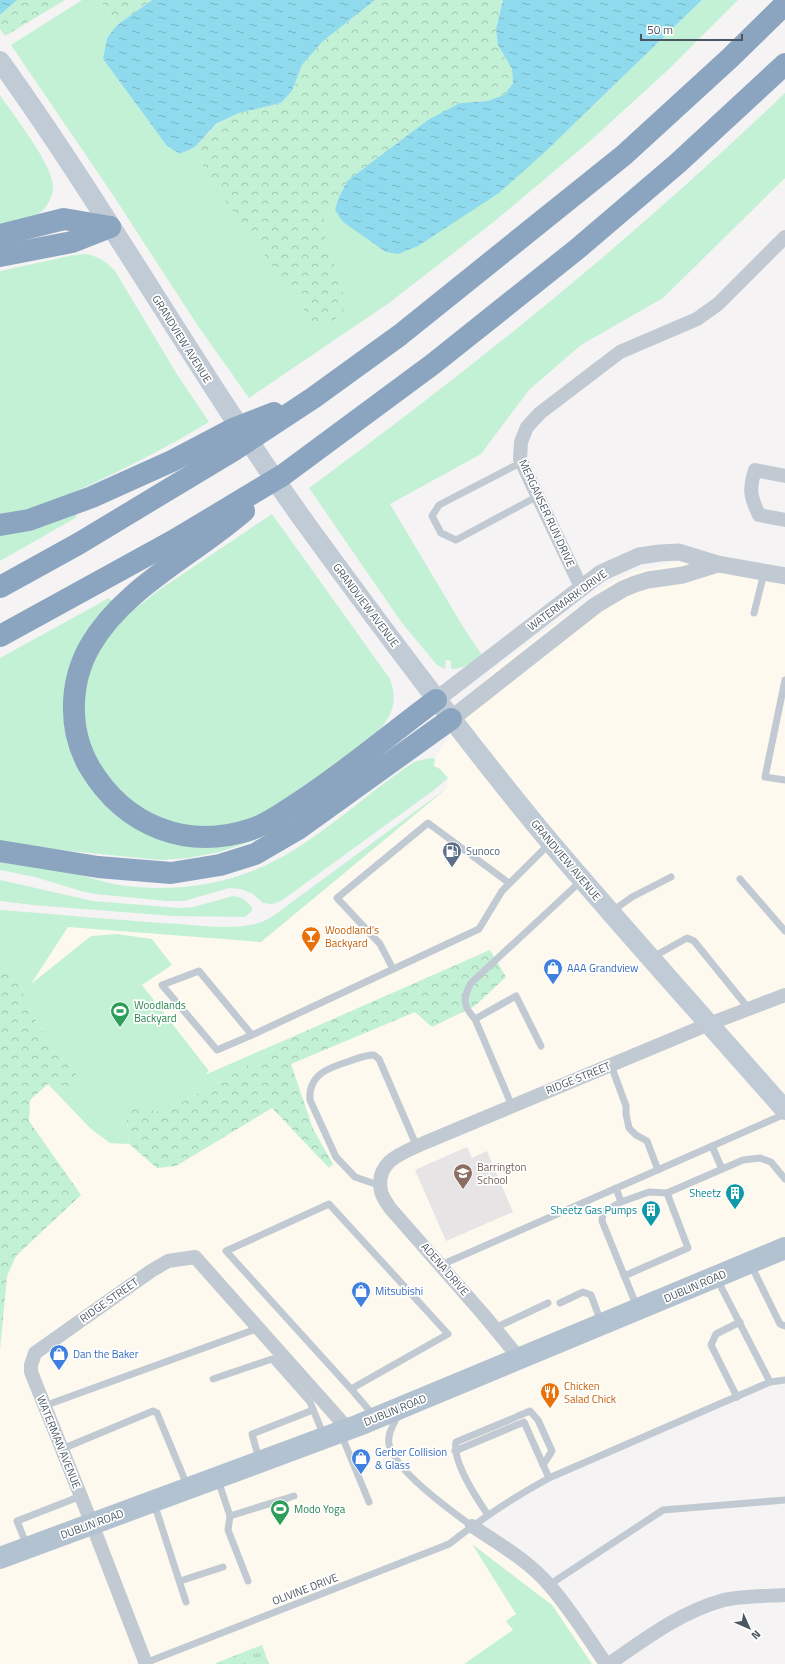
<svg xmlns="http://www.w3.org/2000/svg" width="785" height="1664" font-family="'Titillium Web',sans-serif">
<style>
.commercial{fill:#fdf9ef}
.education{fill:#e6e4e5}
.green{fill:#c3f1d5}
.forest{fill:url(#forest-crowns)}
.park{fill:url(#park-tufts)}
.water{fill:url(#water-ripples)}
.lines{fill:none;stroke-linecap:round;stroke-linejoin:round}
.service{stroke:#c1cad2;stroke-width:7}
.minor{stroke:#c1cad2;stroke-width:14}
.tertiary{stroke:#c1cad2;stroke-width:17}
.secondary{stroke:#c1cbd6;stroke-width:20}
.primary{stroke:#b3c2d1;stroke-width:22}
.motorway{stroke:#8ba5c1;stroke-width:22}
.labels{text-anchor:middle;stroke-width:3.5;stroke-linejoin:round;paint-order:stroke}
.street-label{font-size:11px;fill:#4a5661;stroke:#fff}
.service-label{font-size:11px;fill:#4e5e75;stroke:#fff;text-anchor:start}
.food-label{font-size:11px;fill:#c56008;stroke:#fff;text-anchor:start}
.shop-label{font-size:11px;fill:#366cbe;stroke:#fff;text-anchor:start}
.leisure-label{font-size:11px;fill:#27864d;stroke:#fff;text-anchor:start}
.education-label{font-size:11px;fill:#785e54;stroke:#fff;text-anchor:start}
.culture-label{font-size:11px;fill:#0d838f;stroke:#fff;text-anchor:end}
</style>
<defs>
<pattern id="forest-crowns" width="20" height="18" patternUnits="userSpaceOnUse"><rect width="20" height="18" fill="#c3f1d5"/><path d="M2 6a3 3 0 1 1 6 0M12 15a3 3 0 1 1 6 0" fill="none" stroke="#a0c6b0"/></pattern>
<pattern id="park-tufts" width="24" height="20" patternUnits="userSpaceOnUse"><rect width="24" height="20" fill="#c3f1d5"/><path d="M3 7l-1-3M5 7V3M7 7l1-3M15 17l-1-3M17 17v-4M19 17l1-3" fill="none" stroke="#a0c6b0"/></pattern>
<pattern id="water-ripples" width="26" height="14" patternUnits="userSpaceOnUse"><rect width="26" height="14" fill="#90daee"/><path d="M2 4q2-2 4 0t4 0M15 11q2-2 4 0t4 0" fill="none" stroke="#78b4c4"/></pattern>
</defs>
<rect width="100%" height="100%" fill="#f5f3f3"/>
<path class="commercial" d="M683,561L785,577V1380L770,1382L556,1475L472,1526L532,1568L606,1664H0V1350L7,1276L16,1256L81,1195L29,1121L30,1100L48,1084L91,1129L110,1143L129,1144L157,1168L176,1166L272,1108L333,1164L313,1129L291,1064L415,1012L506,977L490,950L207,1074L204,1070L130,1108L30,985L68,926L261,942L447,788L448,778L440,769L434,766L435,758L493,670L613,581L636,571Z"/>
<path class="education" d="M467,1147L472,1158L487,1151L513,1212L446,1241L415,1170Z"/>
<g class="green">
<path d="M82,0H100L117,25L107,38L103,59L167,146L180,154L195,147L207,175L346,304L324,232V214L338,199L335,210L545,152L702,0H738L669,69L589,142L496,220L389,303L249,398L198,326L111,192L11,45Z"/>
<path d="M785,93V178L663,298L581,345L529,390L481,454L390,504L465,630L482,655C472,663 464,669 451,669V661L446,660L445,669L437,665L402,623L309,488C476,366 636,236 785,93Z"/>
<path d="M0,95C14,116 50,161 53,185C54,196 47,208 38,214C27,222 13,224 0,228Z"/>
<path d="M87,254C99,257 107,262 115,271L178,376L209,422C173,444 136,463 98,481C66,496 35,509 0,517V271L74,255Z"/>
<path d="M75,512L77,517L0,561V534Z"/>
<path d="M272,514L390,679C398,700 393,716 377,732L300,791L270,809L245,821L230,826L204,827L187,826L162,820L127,800L100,768L89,744L84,725V685L102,644L128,614L159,590Z"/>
<path d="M109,598L113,602L66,706L121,816L253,834L256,840L219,852L188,858L160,860L0,844V658Z"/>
<path d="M435,758L434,766L440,769L448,778L434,790L281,901L272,904L263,903L253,894L241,889L229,888L184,901H167L95,894L81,891L35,877L0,870V861C23,864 46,867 69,872C86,876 102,882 119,885C180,894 241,883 294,850C336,824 373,789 414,762L425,759Z"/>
<path d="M447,788L261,942L68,927L31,984L91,936L117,934L152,939L172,965L142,985L209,1071L206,1073L207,1074L290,1038L244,1068L164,1112L139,1110L127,1121L129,1144L110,1143L91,1129L48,1084L76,1089V1072L39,1027L12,970L0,957V910C60,914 120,921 180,924C205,926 234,930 259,923C271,919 282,909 292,902Z"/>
<path d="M0,880L93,901L179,908L193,907L233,896L242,898L252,907V911L245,917L173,916L33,905L0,901Z"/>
<path d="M472,1544L552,1605L592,1664H464L513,1630L506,1621L516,1614Z"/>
</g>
<g class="forest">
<path d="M17,0H65L5,36L0,29V15Z"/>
<path d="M100,0H152L117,25Z"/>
<path d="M375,0H503L496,29L498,45L512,69L513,83L504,95L487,101L460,103L347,181L338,199L324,214V232L346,303C341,321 329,323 314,324L207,175L195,147L216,125L239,113L281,103L292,91L302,65L322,42Z"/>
<path d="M490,950L506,977L475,1006L432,1027L415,1012L291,1064L313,1129L333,1164L329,1168L272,1108L176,1166L157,1168L129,1144L127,1121L130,1108L164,1112L244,1068L290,1038Z"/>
<path d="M0,957L12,970L39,1027L76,1072V1089L48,1084L30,1100L29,1121L81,1195L16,1256L7,1276L0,1350Z"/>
</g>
<path class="park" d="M262,1645L269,1664H216V1663Z"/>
<g class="water">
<path d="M0,0H17L0,15Z"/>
<path d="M152,0H375L322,42L302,65L292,91L281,103L239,113L216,124L195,147L180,154L167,146L103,59L107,38L117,25Z"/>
<path d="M503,0H702L545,152L499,193L418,246L398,254L386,252L343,222L335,210L338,199L347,181L428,120L460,103L487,101L504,95L513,83L512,69L498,45L496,29Z"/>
</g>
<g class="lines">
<g class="service">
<path d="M522,462L439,505L432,516L441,533L456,540L538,496"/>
<path d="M754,613L764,573"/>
<path d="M785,680L765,777L785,780"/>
<path d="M740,879L785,931"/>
<path d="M611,912L632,897L671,877"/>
<path d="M653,957L687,938L694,941L749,1009"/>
<path d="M393,969L380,944L337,898L428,823L509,883"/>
<path d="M475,1019L516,996L541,1046"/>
<path d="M252,1035L199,971L162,985L217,1050L252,1035L479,929L502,891L549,844"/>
<path d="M611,1065L626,1106V1114L629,1128L636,1135L647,1141L658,1170"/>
<path d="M512,1106L475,1019C462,1005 463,998 471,983L581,881"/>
<path d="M712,1146L722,1169"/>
<path d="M381,1186L355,1177L336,1157L310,1100C308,1075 328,1068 347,1062C356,1059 364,1055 374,1055L379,1059L417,1147"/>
<path d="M616,1188L621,1202L603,1212L602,1221L637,1307"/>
<path d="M621,1202L649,1192L667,1193L743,1160L760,1158L771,1162L785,1179"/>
<path d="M441,1265L785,1114"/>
<path d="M751,1265L780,1324L785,1326"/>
<path d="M624,1276L688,1248L667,1193"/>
<path d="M717,1279L770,1382L785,1380"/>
<path d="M560,1303L583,1292L591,1295L601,1322"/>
<path d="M495,1328L548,1303"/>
<path d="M213,1379L272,1359L310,1402L324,1436"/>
<path d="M351,1389L448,1334L329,1204L226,1251L351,1389L374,1416"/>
<path d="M737,1397L711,1345L716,1334L740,1322"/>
<path d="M44,1406L259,1328"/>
<path d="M398,1415C394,1424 387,1434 389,1444C393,1469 451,1511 472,1526"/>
<path d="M518,1416L530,1411L538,1420L552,1451L543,1465"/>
<path d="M341,1434L369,1502"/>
<path d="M62,1449L153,1411L157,1413L187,1485"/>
<path d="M455,1451L524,1422L549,1478"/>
<path d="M259,1459L252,1434L313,1410"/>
<path d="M218,1480L230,1516L294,1496"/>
<path d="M154,1503L186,1602"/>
<path d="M488,1515C477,1499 452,1461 456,1442L514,1418"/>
<path d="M230,1516L228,1530L248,1581"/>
<path d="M27,1546L17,1521L81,1496"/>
<path d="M180,1581L223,1567"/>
<path d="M549,1585L663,1510L785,1500"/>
<path d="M145,1663L449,1544C481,1519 514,1497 549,1478L770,1382"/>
</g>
<g class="minor">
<path d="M785,476L755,470C749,489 750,496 759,515L785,520"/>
<path d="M581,587L520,459L521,442L527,427L540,413L620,352L697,319L718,304L785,237"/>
<path d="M520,1359L483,1314L390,1208C387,1203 382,1197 381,1191C375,1161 402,1153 424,1143L709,1024L785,995"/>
<path d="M472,1526C499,1544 529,1561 550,1586C571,1610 588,1638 606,1664"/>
<path d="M146,1664L92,1524L31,1372V1365L35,1353L151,1271L168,1261L195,1257L348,1429"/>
<path d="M609,1664C645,1639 680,1612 724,1600C740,1596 768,1596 785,1595"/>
</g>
<g class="tertiary">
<path d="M436,700L601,573L639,556L660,553L679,552L718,564L785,576"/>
<path d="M451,719L596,605L623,589L635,584L648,580L683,575L718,564"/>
</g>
<path class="secondary" d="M0,61C109,213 200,377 309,528C387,635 466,741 550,842C627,933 707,1021 785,1110"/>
<path class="primary" d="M0,1558L359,1425L785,1248"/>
<g class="motorway">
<path d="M0,235L64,219L110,227"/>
<path d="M0,256L72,242L110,227"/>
<path d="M244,511C194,555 124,587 90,646C69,683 68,731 90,768C125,826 187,851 252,829C268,824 284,812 298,803C346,772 390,734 436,700"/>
<path d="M0,525L29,520L92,497L172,461L233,429L274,413"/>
<path d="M0,587L78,544L234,450L313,398L400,335L624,155L730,58L785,4"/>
<path d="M0,636L173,541L283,475L433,364L576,250L678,163L785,64"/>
<path d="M0,851L98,867L171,873L220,865L255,854L298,829L451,719"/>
</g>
</g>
<defs>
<symbol id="fuel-pin" viewBox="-11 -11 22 30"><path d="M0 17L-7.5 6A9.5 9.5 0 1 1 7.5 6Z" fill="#5c6f8a" stroke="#fff"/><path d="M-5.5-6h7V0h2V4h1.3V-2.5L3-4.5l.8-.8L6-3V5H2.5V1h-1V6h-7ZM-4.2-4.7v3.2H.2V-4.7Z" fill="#fff"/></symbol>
<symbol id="bar-pin" viewBox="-11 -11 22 30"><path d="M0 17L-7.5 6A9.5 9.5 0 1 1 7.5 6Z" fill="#e8710a" stroke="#fff"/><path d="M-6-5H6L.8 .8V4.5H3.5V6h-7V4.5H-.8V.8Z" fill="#fff"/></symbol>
<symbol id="shop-pin" viewBox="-11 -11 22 30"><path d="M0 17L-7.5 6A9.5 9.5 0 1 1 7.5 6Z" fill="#3f7fe0" stroke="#fff"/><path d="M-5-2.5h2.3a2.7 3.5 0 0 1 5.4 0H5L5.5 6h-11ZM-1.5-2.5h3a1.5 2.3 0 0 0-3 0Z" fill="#fff"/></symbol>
<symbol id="stadium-pin" viewBox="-11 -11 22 30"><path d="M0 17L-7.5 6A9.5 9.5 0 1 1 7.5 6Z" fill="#2e9e5b" stroke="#fff"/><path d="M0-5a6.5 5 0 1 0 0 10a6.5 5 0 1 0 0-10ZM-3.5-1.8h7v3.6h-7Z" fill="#fff"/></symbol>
<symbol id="school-pin" viewBox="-11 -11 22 30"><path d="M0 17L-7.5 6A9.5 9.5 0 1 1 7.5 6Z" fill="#8d6e63" stroke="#fff"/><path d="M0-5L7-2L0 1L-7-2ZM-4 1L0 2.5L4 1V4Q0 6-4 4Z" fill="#fff"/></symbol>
<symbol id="building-pin" viewBox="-11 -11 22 30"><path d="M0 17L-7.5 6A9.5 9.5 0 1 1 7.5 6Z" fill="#0f9aa8" stroke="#fff"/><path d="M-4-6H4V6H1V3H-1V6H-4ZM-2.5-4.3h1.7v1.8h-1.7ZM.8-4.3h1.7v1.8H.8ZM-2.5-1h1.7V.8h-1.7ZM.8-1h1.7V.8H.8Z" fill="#fff"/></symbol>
<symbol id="restaurant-pin" viewBox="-11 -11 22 30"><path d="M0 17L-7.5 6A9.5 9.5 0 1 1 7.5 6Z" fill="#e8710a" stroke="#fff"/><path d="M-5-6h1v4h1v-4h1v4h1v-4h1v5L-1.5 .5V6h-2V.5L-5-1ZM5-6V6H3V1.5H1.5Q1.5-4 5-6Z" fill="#fff"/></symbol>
</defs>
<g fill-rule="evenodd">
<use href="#fuel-pin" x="441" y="840" width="22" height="30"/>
<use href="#bar-pin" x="300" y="925" width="22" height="30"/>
<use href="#shop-pin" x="542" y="957" width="22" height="30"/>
<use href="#stadium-pin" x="109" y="1000" width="22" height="30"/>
<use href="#school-pin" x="452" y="1162" width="22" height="30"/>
<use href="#building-pin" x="724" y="1182" width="22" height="30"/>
<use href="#building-pin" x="640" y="1199" width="22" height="30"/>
<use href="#shop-pin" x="350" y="1280" width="22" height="30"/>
<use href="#shop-pin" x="48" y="1343" width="22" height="30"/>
<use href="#restaurant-pin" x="539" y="1381" width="22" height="30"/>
<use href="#shop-pin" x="350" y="1447" width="22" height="30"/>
<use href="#stadium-pin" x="269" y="1498" width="22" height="30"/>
</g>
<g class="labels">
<g class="street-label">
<text transform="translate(182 339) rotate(58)" y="4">GRANDVIEW AVENUE</text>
<text transform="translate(547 513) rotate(65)" y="4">MERGANSER RUN DRIVE</text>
<text transform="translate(567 600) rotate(-36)" y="4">WATERMARK DRIVE</text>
<text transform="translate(366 605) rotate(53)" y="4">GRANDVIEW AVENUE</text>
<text transform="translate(566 860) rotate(50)" y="4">GRANDVIEW AVENUE</text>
<text transform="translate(578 1078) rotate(-22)" y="4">RIDGE STREET</text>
<text transform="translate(445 1269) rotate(49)" y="4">ADENA DRIVE</text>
<text transform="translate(695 1286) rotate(-23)" y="4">DUBLIN ROAD</text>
<text transform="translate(109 1300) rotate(-35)" y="4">RIDGE STREET</text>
<text transform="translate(395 1410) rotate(-22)" y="4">DUBLIN ROAD</text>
<text transform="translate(59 1442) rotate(68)" y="4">WATERMAN AVENUE</text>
<text transform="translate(92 1524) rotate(-20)" y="4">DUBLIN ROAD</text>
<text transform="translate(305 1589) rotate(-21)" y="4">OLIVINE DRIVE</text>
</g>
<g class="service-label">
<text x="466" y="855">Sunoco</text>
</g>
<g class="food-label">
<text x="325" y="934">Woodland’s<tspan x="325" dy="13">Backyard</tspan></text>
<text x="564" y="1390">Chicken<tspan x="564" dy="13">Salad Chick</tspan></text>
</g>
<g class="shop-label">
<text x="567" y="972">AAA Grandview</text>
<text x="375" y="1295">Mitsubishi</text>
<text x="73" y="1358">Dan the Baker</text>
<text x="375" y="1456">Gerber Collision<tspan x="375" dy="13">&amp; Glass</tspan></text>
</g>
<g class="leisure-label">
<text x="134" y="1009">Woodlands<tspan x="134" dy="13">Backyard</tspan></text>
<text x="294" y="1513">Modo Yoga</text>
</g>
<g class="education-label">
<text x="477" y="1171">Barrington<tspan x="477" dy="13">School</tspan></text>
</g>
<g class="culture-label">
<text x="721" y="1197">Sheetz</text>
<text x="637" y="1214">Sheetz Gas Pumps</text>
</g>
</g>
<g transform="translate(749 1628) rotate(135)" stroke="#ffffff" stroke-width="3" paint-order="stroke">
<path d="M0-3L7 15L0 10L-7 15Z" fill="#4a5661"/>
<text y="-6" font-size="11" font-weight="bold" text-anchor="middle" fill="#4a5661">N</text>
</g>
<path d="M641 34v6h101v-6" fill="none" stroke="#4a5661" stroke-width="2"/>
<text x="647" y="34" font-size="12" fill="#4a5661" stroke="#ffffff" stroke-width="3" paint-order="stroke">50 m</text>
</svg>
